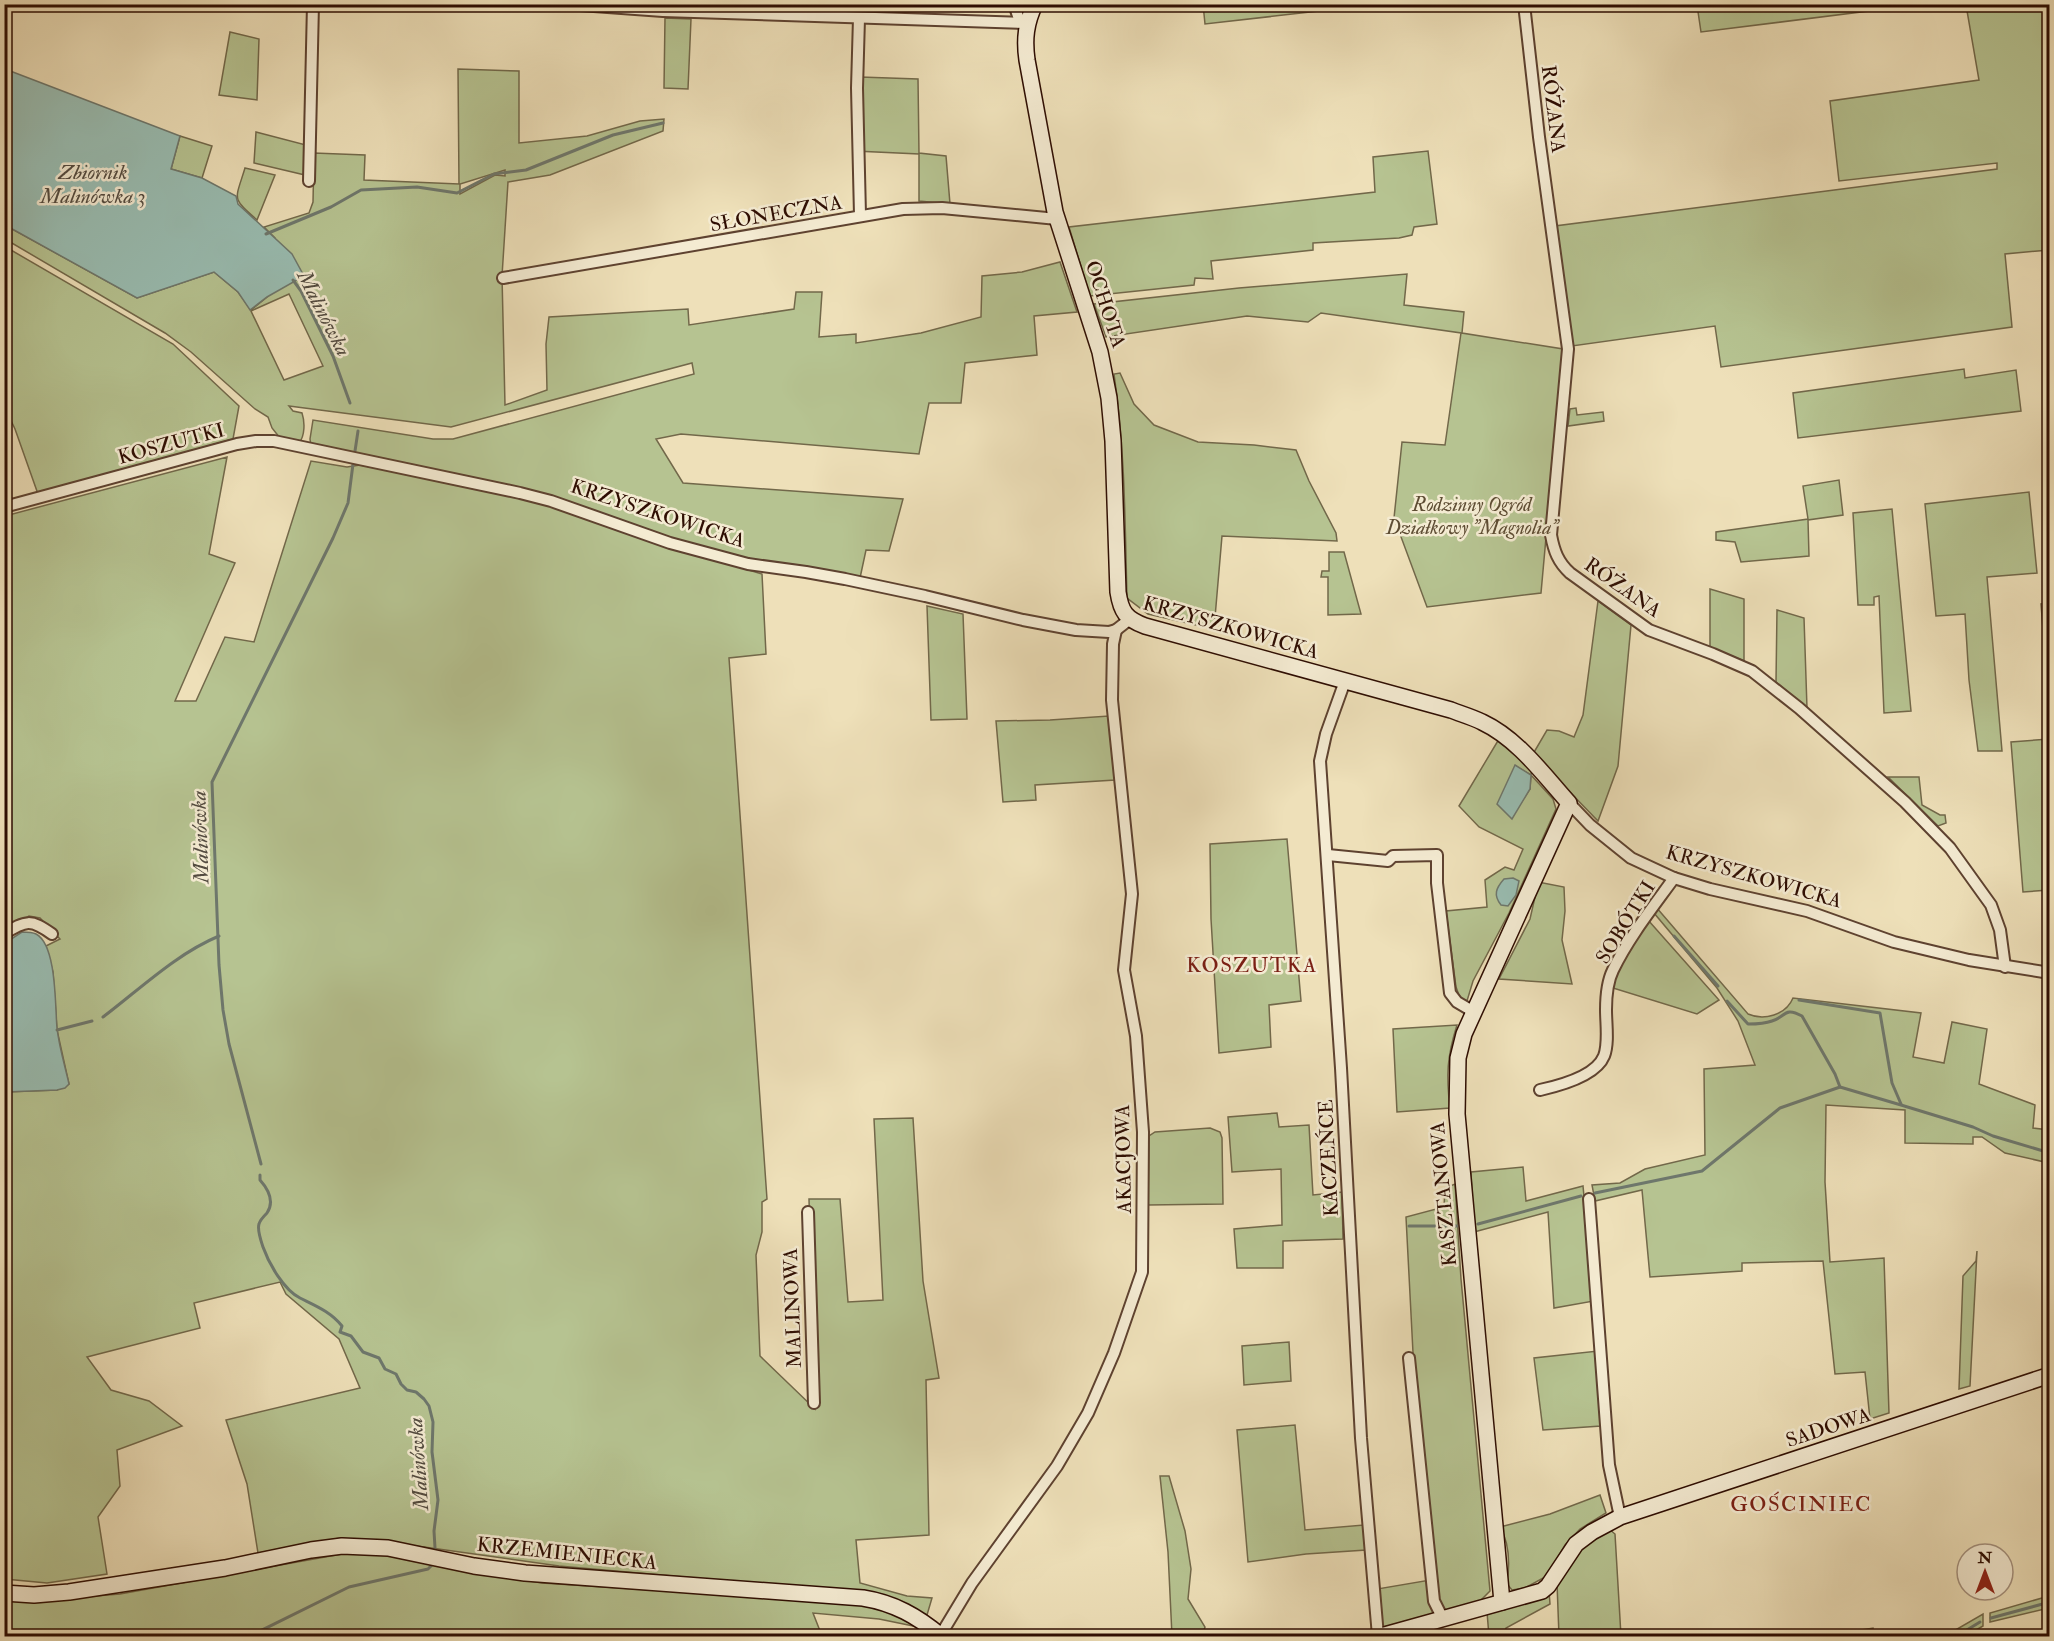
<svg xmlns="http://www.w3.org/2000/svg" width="2054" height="1641" font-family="'IM FELL Double Pica',serif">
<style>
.green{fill:#b6c391;stroke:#72684a;stroke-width:1.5;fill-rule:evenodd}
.water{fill:#99bdb2;stroke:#6e776c;stroke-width:1.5}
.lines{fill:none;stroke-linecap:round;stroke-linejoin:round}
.stream{stroke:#6e776c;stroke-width:3}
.street-casing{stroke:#5e4230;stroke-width:14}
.secondary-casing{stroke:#2e0d02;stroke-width:18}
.street{stroke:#f4ebd2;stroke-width:10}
.secondary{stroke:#f4ebd2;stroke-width:15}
.labels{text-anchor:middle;stroke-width:5;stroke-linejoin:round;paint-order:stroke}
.street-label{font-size:20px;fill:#2e0d02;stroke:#f4ebd2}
.park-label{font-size:20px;font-style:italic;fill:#5e4d34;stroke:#f4ebd2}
.water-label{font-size:21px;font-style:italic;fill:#534b40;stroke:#f4ebd2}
.neighbourhood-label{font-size:21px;letter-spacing:1.5px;fill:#7a1f14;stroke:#f4ebd2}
</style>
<rect width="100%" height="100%" fill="#eee0b9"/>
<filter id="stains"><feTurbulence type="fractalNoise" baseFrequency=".00333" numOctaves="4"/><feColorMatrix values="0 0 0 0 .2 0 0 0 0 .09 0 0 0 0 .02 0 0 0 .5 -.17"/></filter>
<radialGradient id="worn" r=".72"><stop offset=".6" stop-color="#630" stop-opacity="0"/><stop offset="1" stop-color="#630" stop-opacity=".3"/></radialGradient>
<g class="green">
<path d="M1203,4H1372V5L1205,24Z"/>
<path d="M1697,5V4L1917,5L1701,32Z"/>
<path d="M1966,5H2049V250L2005,254L2012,327L1721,367L1715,326L1572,346L1555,226L1997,169V163L1839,181L1830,101L1979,80Z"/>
<path d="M665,18L691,19L688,89L664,88Z"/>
<path d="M230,32L259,39L257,100L219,95Z"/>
<path d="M458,69L519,71V143L587,136L640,121L664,119L663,131L550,175L508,182L502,276L505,405L547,390L546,344L549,317L688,309L689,325L794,309L796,292H822L819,337L856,334V343L921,333L981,317L982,276L1022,272L1060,262L1077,312L1034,316L1037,355L965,363L961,403H929L919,454L681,434L656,439L683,483L903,499L889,551L866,550L860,578L798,565L749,561L671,540L586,511L311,446L310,439L313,420L433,439H453L694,374L692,363L451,427L289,406L293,411L302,413C305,422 305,436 299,443L280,438L272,428L268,417L255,409L191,352L165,333L5,239V225L137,298L214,272L238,292L251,310L267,297L275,238L264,227L309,213L313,202L314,153L365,155L364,180L459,184ZM505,170V176L495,175L460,194V184ZM289,294L323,366L284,380L251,311Z"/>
<path d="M860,77L918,79L919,153L946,156L950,204L919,201V154L855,151Z"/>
<path d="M256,132L306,145L305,175L254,163Z"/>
<path d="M180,136L212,146L202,178L171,169Z"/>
<path d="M1428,151L1437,224L1414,227L1412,235L1399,238L1313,243V250L1211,261L1213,279L1195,278L1194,285L1090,296L1069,227L1375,192L1373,157Z"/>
<path d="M245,168L275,175L257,220C231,197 235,201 245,168Z"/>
<path d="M4,246L173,344L239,406L233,439L38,494L15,429L5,408Z"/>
<path d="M1407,274L1404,305L1464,312L1462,333L1563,349L1541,593L1427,607L1394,518L1402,442L1445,445L1461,333L1321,313L1308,322L1247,316L1106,337L1094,304L1239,288Z"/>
<path d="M1964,369L1965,378L2016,370L2021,411L1798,438L1793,393Z"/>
<path d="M1120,373L1134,404L1154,425L1198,442L1254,445L1296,450L1309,481L1336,533L1337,541L1222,536L1214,629L1148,614L1127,598C1125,523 1125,448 1114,374Z"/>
<path d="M1576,408L1577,415L1603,412L1604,421L1568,426L1570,409Z"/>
<path d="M227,457L209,554L235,563L175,701H196L225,637L254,642L311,461L347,467L360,465L506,492L541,501L632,535L762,574L766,654L729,658L767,1199L762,1202V1232L756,1255L760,1356L815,1409L809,1199H840L848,1302L883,1300L874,1119L913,1118L923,1281L939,1378L926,1380L929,1535L856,1540L860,1583L907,1596L932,1598L927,1615L878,1594L559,1566L424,1547L340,1538L258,1553L247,1484L226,1420L360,1388L339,1339L286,1294L280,1282L194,1303L200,1328L87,1357L111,1390L149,1401L182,1426L117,1450L120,1486L98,1517L107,1574L47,1583L5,1579V1092L57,1090L69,1084L57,1030L53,972L46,946L60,939L40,918L29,916L5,930V516Z"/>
<path d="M1839,480L1843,515L1808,520L1809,556L1741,562L1735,542L1716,540V532L1808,519L1803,486Z"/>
<path d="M2029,492L2037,573L1987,577L2002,751H1978L1969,680L1965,614L1936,616L1925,504Z"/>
<path d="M1892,509L1911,711L1884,713L1879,596L1874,597V605H1858L1853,513Z"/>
<path d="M1329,552H1344L1361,614L1328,615V577H1321L1322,571H1329Z"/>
<path d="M1710,589L1744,599V661L1710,647Z"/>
<path d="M1598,601L1631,625L1618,766L1598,821L1533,754L1547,730L1559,731L1574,737L1583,715Z"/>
<path d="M2049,603V655H2045L2041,604Z"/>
<path d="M927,606L963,614L967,719L931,720Z"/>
<path d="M1777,610L1804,618L1807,708L1776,682Z"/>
<path d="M1109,716L1115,780L1035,785L1036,800L1003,802L996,721L1050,720Z"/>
<path d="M1499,739L1532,769L1531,775L1553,799L1556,809L1509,913L1473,981L1467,1001L1460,998L1456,987L1446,911L1487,907L1485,880L1505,867L1514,870L1523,849L1479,827L1459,806ZM1515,766L1531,775L1530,789L1511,818Z"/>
<path d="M2049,739V890L2023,892L2011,742Z"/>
<path d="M1888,777H1919L1922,805L1940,815H1945L1946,823L1938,826Z"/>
<path d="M1287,839L1301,1001L1269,1005L1271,1047L1219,1053L1211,919L1210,844Z"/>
<path d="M1538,882L1564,887L1565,911L1562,940L1572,984L1499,979L1530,919L1535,897L1532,895Z"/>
<path d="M1656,907L1748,1014C1764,1021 1786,1015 1793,998L1921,1013L1913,1057L1944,1063L1952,1022L1987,1029L1979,1084L2035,1105L2033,1128L2049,1130V1163L2005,1153L1982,1137H1973V1144L1905,1143V1110L1826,1105L1825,1182L1830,1262L1884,1258L1889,1413L1870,1419L1865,1372L1835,1374L1823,1261L1742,1263V1271L1650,1277L1642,1190L1595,1201L1592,1185L1620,1183L1645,1169L1705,1155L1704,1069L1755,1065L1738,1021L1717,988L1654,913Z"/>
<path d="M1648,920L1719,1000L1697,1014L1613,988L1617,972Z"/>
<path d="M1457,1025C1447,1057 1446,1075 1450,1108L1397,1112L1393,1029Z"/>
<path d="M1277,1113L1279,1127L1309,1125L1313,1195L1342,1192L1343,1239L1283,1241V1268H1237L1234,1229L1282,1225L1281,1169L1232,1172L1228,1117Z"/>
<path d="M1210,1128L1220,1132L1222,1138L1223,1204L1148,1205L1149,1136L1155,1132Z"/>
<path d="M1523,1167L1526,1201L1583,1186L1594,1301L1554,1308L1548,1212L1474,1232L1471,1172Z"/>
<path d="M1455,1184L1461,1279L1490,1591L1480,1601L1443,1611L1437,1600L1414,1372L1406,1217L1444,1207L1445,1188Z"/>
<path d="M1977,1251L1970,1386L1959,1389L1963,1276L1976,1261Z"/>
<path d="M1289,1342L1291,1381L1244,1385L1242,1346Z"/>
<path d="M1598,1351L1601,1426L1543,1430L1534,1358Z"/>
<path d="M1295,1425L1305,1530L1364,1525L1366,1550L1306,1554L1248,1562L1237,1430Z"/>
<path d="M1160,1476H1169L1185,1531L1191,1569L1188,1599L1205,1627L1202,1636H1172L1168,1552Z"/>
<path d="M1600,1495L1606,1513L1580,1529L1565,1545L1547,1576L1525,1588L1512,1590L1507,1584C1510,1564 1510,1544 1500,1527L1550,1514Z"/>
<path d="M1609,1529L1615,1534L1621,1636H1559L1557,1583L1578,1551Z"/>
<path d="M353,1552L419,1557L450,1568L542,1583L870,1604L898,1614L923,1628L879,1619L813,1613L822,1636H5L4,1598L22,1602L120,1594Z"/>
<path d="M1430,1580L1434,1614L1380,1628L1377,1589Z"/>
<path d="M1549,1591L1550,1604L1506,1628L1503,1636H1489L1487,1612Z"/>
<path d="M2049,1596V1608L1990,1622V1613Z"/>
<path d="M1983,1614V1626L1966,1636H1945Z"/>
<path d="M1873,1628L1874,1636H1825Z"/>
</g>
<g class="water">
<path d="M5,69L180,136L171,169L202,178L236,196L238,204L292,254L304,276L267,297L250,310L238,292L214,272L137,298L5,225Z"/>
<path d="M1515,765L1531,775L1530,789L1512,819L1497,804Z"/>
<path d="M1513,878L1519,881L1516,895L1508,906L1501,905C1493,895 1496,888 1504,879Z"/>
<path d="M22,932C27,932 32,932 36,934C57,945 55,1007 57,1028C59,1047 65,1066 69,1084L65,1088L57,1090L5,1092V943Z"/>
</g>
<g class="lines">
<g class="stream">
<path d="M266,234L331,207L361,190L417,187L457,193L494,174L526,170L613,135L663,123"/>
<path d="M293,280L301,291L333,356L350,403"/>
<path d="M355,451L358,431"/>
<path d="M1674,936L1718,986"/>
<path d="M1799,1000L1880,1013L1892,1083L1901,1104"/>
<path d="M1727,1001L1748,1024C1756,1024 1764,1024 1772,1021C1786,1017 1784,1006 1802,1016L1835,1074L1840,1087"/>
<path d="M103,1017C140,989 176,954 219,936"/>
<path d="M57,1030L92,1021"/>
<path d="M261,1164L229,1044L223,1010L219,965L212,782L333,538L348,503L353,464"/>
<path d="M260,1175V1180C268,1189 275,1201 267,1213C264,1216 260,1220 259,1224C257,1230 261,1241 263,1247C269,1264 284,1290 300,1298C316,1306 331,1312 342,1326L340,1332L351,1336L363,1352L379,1358L385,1369L396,1374L401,1384L407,1390L416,1392L424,1399L429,1406L433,1422L432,1452L438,1500L434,1531L435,1548"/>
<path d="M1595,1193L1702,1171L1780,1108L1840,1087L1901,1105L1973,1127L1993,1136L2050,1153"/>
<path d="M1478,1224L1581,1196"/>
<path d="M1409,1226H1457"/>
<path d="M1991,1618L2050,1602"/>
<path d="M250,1636L349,1587L428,1569L431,1566"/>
<path d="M1957,1636L1980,1622"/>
</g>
<defs>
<g id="street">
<path d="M566,4L663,11L1027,23"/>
<path d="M1014,4L1020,22"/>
<path d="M1524,4L1539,137L1568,349L1551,535C1554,551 1558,562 1570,573L1649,630L1713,654L1752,671L1799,708L1905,802L1950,848L1991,905L2000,930L2005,967"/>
<path d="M859,18L857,88L860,215"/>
<path d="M309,181L313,4"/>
<path d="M503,278L903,209L942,208L1057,219"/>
<path d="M4,507L237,444L256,441H274L520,493L551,501L670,543L748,564L806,572L845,579L925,596L1023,620L1076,630L1109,632L1116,630L1130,619"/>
<path d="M1345,681L1326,734L1320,761L1341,1068L1361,1438L1378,1636"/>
<path d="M1569,803L1590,825L1631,858L1674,878L1710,889L1807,911L1894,942L1969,960L2050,973"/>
<path d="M1328,855L1388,861L1393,856L1437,855V883L1450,993L1457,1002L1474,1012"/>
<path d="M4,934C26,920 31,919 52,934"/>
<path d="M1540,1090C1558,1086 1596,1076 1604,1056C1609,1043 1606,1024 1606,1010C1606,997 1607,982 1613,970C1629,937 1653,907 1674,878"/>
<path d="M1589,1199L1609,1465L1620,1517"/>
<path d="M808,1212L814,1403"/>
<path d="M1409,1358L1434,1601L1443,1619"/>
<path d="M940,1636L972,1583L1057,1466L1088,1413L1114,1353L1142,1272L1143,1132L1136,1036L1124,970L1132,894L1112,700L1113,644L1116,630"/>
</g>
<g id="secondary">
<path d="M1035,4C1026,23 1024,39 1027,60L1055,212L1100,352L1109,398L1113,441L1118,592C1121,612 1126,619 1145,626L1451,710C1461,714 1472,717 1482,722C1518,739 1543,774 1569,803L1464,1034L1458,1058L1457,1114L1502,1602"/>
<path d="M4,1593L34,1595L69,1592L225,1568L311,1550L342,1546L388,1548L474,1566L525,1573L863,1598C894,1603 917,1616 941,1636"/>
<path d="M1381,1636L1542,1591L1548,1586L1576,1544L1592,1532L1620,1517L2050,1375"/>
</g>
</defs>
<use href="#street" class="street-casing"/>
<use href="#secondary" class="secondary-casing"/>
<use href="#street" class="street"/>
<use href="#secondary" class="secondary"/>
</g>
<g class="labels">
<g class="street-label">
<text transform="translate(1554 109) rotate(83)" y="7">RÓŻANA</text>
<text transform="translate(776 213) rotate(-10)" y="7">SŁONECZNA</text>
<text transform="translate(1106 304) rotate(72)" y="7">OCHOTA</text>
<text transform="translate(171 443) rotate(-15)" y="7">KOSZUTKI</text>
<text transform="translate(658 513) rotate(18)" y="7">KRZYSZKOWICKA</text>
<text transform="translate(1623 587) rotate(35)" y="7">RÓŻANA</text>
<text transform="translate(1231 627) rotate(16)" y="7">KRZYSZKOWICKA</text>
<text transform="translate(1754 876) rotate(16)" y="7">KRZYSZKOWICKA</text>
<text transform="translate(1625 922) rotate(-58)" y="7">SOBÓTKI</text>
<text transform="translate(1328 1158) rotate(-93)" y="7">KACZEŃCE</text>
<text transform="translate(1123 1159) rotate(-91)" y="7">AKACJOWA</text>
<text transform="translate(1443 1194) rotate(-95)" y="7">KASZTANOWA</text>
<text transform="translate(792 1308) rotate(-92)" y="7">MALINOWA</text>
<text transform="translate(1828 1427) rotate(-18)" y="7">SADOWA</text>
<text transform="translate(567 1553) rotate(6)" y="7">KRZEMIENIECKA</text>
</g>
<g class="park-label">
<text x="1472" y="511">Rodzinny Ogród<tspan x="1472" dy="23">Działkowy "Magnolia"</tspan></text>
</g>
<g class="water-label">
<text x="93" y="179">Zbiornik<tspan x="93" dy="24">Malinówka 3</tspan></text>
<text transform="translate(324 313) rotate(63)" y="7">Malinówka</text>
<text transform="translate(200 837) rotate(-92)" y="7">Malinówka</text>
<text transform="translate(418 1464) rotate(-94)" y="7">Malinówka</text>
</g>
<g class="neighbourhood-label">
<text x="1252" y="972">KOSZUTKA</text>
<text x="1801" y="1511">GOŚCINIEC</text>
</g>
</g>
<rect width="2054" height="1641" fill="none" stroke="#eee0b9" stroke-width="24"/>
<rect x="6" y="6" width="2042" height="1629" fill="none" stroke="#2e0d02" stroke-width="3"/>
<rect x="12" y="12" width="2030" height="1617" fill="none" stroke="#2e0d02" stroke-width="1.5"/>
<g transform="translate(1985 1572)"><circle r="28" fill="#f4ebd2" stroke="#a5927f" stroke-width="1.5"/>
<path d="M0-4.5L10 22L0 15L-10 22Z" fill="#8f2418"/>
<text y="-9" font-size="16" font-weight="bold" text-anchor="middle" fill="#2e0d02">N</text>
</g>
<rect width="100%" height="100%" filter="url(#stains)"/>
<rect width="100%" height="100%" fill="url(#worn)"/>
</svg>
